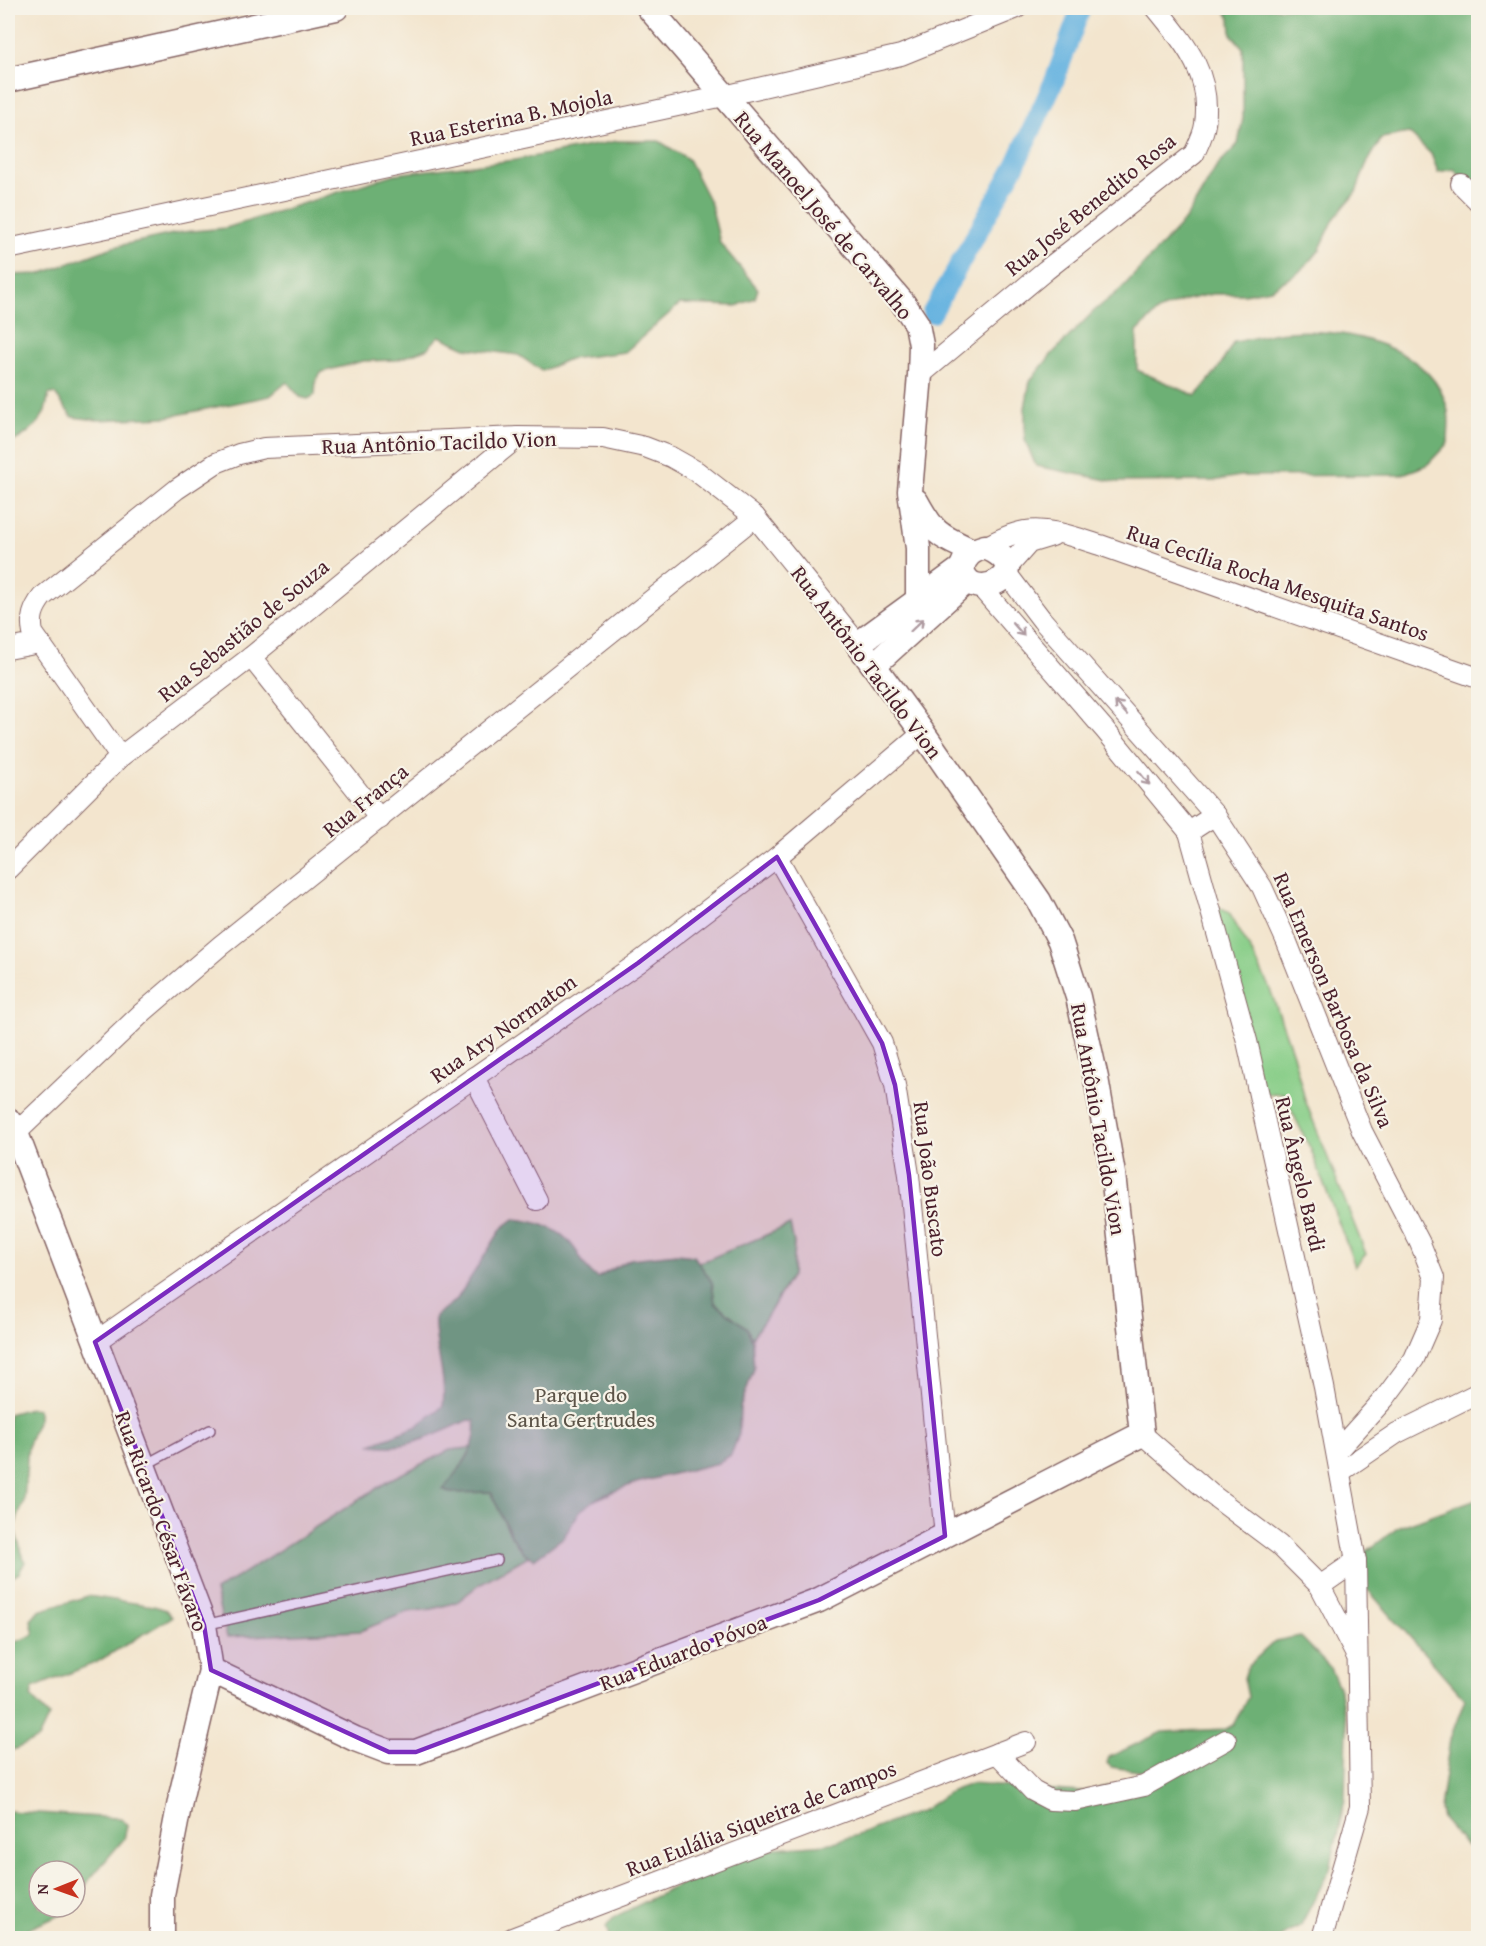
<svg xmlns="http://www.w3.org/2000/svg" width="1486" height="1946" font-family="'Gentium Book Plus',serif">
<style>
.green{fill:#87cd87;stroke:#687659;stroke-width:1.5}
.forest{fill:#6db074;stroke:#5c6850;stroke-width:1.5}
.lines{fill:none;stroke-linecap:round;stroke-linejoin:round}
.canal{stroke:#66b3e0;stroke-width:20}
.service-casing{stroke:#856464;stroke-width:12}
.minor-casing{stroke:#856464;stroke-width:22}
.tertiary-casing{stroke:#856464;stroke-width:27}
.service{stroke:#fff;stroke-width:9}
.minor{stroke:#fff;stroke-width:20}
.tertiary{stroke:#fff;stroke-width:24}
.oneway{stroke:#ae9aa0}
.marked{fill:#7b2cbf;fill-opacity:0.2;stroke:#7b2cbf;stroke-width:4.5;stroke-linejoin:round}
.labels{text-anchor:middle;stroke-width:4.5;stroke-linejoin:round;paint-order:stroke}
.street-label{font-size:22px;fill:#4a1f2b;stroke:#f7f3e8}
.park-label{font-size:22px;fill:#5c5347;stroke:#f7f3e8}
</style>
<rect width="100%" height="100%" fill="#f7f3e8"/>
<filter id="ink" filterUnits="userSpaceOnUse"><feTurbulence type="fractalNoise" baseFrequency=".0167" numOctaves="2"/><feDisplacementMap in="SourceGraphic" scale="12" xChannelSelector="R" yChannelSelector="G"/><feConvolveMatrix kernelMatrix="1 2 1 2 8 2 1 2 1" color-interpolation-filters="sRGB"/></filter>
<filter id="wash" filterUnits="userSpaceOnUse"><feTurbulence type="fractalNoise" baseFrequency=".008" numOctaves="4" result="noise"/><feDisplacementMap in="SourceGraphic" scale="24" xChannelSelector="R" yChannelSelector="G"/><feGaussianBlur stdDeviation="1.35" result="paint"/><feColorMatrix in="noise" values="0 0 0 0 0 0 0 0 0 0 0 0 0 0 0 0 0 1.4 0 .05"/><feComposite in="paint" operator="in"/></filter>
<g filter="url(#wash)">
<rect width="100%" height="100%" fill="#f3e5ce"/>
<g class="green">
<path d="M1213,904L1229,913L1253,954L1270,989L1293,1054L1305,1100L1366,1254L1355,1266L1311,1150L1283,1093L1263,1094Z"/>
<path d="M790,1225L794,1243L792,1275L769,1313L744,1349L626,1478L609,1494L586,1504L568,1526L541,1549L481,1583L457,1602L432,1609L407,1612L360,1631L227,1637L215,1591L393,1478L450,1450L469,1448L499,1433L580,1313Z"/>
</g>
<g class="forest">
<path d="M1223,8H1478V200L1454,169L1438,172L1431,154L1409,133L1382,138L1366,165L1356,192L1334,219L1319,251L1298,273L1271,289L1244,294H1212L1185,300L1158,311L1137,332V370L1196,396L1218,369L1234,342C1251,339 1270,333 1288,332C1343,327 1434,346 1448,411C1450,421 1448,433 1448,443L1427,465L1400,475L1240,476L1213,481L1117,482L1036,466L1025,440V408L1030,381L1052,354L1094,311L1121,289L1185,220L1217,166L1238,144L1243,118V48L1231,34L1230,18Z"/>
<path d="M617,141H659L688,159L711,204L720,243L758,289L755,298L737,306L680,304L625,352L569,359L542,371L518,355L466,348L439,336L428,348L397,360L363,361L322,372L316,380L315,395L308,399L300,397L287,382L270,396L167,417L98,420L72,417L55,394H49C47,400 47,407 44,413C39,424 20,442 8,442V275L40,274L113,247L182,232L226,228L395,174L515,160Z"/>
<path d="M514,1219C535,1221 558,1227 572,1245C583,1258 581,1266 597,1278L630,1259L677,1254L694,1256L712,1282L715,1303L747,1328L752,1340L754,1369L740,1408L739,1434L731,1455L718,1463L636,1483L599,1497L580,1511L564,1537L534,1559C514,1552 500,1511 491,1492L451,1493L443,1489C459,1470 479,1448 475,1421L469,1420C440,1432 403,1453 371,1444L415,1427L443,1406C447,1375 433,1346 435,1316L457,1299L502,1228Z"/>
<path d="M30,1408L38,1409V1419L28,1445L24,1501L14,1528L25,1562L19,1573L8,1580V1414Z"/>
<path d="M1476,1499L1478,1500V1850L1465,1845L1442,1819L1440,1809L1450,1739L1465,1699L1367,1589L1362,1568L1367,1551L1399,1527Z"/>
<path d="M88,1596L154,1606L166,1610L172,1617L97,1662L33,1688L31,1697L49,1716L38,1739L8,1752V1641L13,1643L34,1635L31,1620L39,1611Z"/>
<path d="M1300,1636L1329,1666L1339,1687L1347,1728L1345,1799L1330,1869L1301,1925L1280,1938H609L606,1927L614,1917L717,1866L775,1848L827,1844L858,1835L923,1810L951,1791L971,1784L1081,1792L1136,1781L1145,1772L1111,1767L1107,1763L1109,1757L1162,1732L1226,1729L1233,1725L1248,1697L1244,1678L1248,1666L1275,1641Z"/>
<path d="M8,1811L116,1818L123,1820L127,1826L124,1839L89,1880L75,1903V1871H39V1907H73L70,1911L28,1929L31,1936L36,1938H8Z"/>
</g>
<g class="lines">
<path class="canal" d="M932,313L1016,164L1055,79L1081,8"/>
</g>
</g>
<g filter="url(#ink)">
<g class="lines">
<defs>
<g id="service">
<path d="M143,1466L210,1430"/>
<path d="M204,1625L497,1560"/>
</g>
<g id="minor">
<path d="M1461,184L1478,201"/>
<path d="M8,249L724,96L901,55L1017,8"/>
<path d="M920,375L1046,270L1194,154C1198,145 1204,134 1205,124C1212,74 1185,44 1156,8"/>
<path d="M985,547C997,541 1011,533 1025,531C1049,527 1077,538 1100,545L1478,678"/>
<path d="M1007,568L1029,543L1052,536"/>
<path d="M1007,574L1042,620L1215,815L1262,887L1286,940L1362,1131L1420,1243L1434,1278L1431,1320L1414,1359L1385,1398L1337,1451"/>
<path d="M979,585L1105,730L1189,832"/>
<path d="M8,649L40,643"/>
<path d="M251,657L380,819"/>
<path d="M120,757L33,633C30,618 33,609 42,597L177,489L216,463L239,454L264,448L518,437L603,438L645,447L671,457L696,471L755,517L858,644"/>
<path d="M1215,815L1189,832L1247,1041L1324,1387L1356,1561L1360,1807L1322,1938"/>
<path d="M777,857L882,1043L895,1085L909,1175L945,1536"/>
<path d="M8,869L120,757L251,657L518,437"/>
<path d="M474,1077L537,1200"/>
<path d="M16,1133L143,1012L220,946L755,517"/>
<path d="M95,1342L638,963L777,857L923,733"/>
<path d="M1142,1434L1211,1494L1279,1545L1320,1586L1356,1655"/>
<path d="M1340,1472L1397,1433L1478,1393"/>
<path d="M1320,1586L1356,1561"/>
<path d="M997,1753L1033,1791L1050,1800L1075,1801L1144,1786L1226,1740"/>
<path d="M512,1938L1026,1742"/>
</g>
<g id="tertiary">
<path d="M649,8L903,303L917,324L921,345L920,375L910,491L918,548V599"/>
<path d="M8,80L336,8"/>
<path d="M916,501C934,534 938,535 972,551"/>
<path d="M985,547C1043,570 968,609 962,568C965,555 973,550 985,547Z"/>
<path d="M874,665L961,586"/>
<path d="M8,1120L16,1133L204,1625L211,1670L181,1796L162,1895V1938"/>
<path d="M211,1670L355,1739L389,1752H416L819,1600L1142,1434L1113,1174L1096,1078L1078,997L1060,941L1039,901L923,733L858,644L962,568"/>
</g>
</defs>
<use href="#service" class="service-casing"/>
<use href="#minor" class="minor-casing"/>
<use href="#tertiary" class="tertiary-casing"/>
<use href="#service" class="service"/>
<use href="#minor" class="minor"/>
<use href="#tertiary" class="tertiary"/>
</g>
<defs><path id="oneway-shaft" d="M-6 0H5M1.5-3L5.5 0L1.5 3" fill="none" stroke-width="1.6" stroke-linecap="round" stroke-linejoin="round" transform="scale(1.5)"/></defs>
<g class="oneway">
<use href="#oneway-shaft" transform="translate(917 625) rotate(-44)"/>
<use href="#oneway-shaft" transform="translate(1018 629) rotate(49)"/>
<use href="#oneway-shaft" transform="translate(1121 708) rotate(-132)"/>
<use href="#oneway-shaft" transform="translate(1144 778) rotate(51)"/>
</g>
</g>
<path class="marked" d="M777,857L882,1043L895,1085L909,1175L945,1536L819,1600L416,1752H389L211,1670L204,1625L95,1342L638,963Z"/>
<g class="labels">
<g class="street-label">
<text transform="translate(511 117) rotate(-12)" y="8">Rua Esterina B. Mojola</text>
<text transform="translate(1090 204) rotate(-39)" y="8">Rua José Benedito Rosa</text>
<text transform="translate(824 215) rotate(50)" y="8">Rua Manoel José de Carvalho</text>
<text transform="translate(439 442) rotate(-2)" y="8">Rua Antônio Tacildo Vion</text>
<text transform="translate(1278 582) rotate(19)" y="8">Rua Cecília Rocha Mesquita Santos</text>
<text transform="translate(243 630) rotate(-39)" y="8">Rua Sebastião de Souza</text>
<text transform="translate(867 662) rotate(53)" y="8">Rua Antônio Tacildo Vion</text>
<text transform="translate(365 800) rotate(-39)" y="8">Rua França</text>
<text transform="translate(1334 1000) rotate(67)" y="8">Rua Emerson Barbosa da Silva</text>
<text transform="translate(503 1028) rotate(-35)" y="8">Rua Ary Normaton</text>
<text transform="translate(1099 1119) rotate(80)" y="8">Rua Antônio Tacildo Vion</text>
<text transform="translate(1301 1174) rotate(77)" y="8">Rua Ângelo Bardi</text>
<text transform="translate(931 1179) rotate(83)" y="8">Rua João Buscato</text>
<text transform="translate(162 1521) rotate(70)" y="8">Rua Ricardo César Fávaro</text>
<text transform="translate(683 1652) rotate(-21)" y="8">Rua Eduardo Póvoa</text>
<text transform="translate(761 1818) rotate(-21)" y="8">Rua Eulália Siqueira de Campos</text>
</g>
<g class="park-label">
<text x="581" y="1402">Parque do<tspan x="581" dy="25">Santa Gertrudes</tspan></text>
</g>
</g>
<rect width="1486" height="1946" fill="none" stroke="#f7f3e8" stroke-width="30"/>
<g transform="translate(57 1889) rotate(269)"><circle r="28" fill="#f7f3e8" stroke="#b29e9c" stroke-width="1.5"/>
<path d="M0-4.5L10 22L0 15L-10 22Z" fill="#c8321e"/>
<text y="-9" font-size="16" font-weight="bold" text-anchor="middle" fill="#4a1f2b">N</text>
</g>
</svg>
